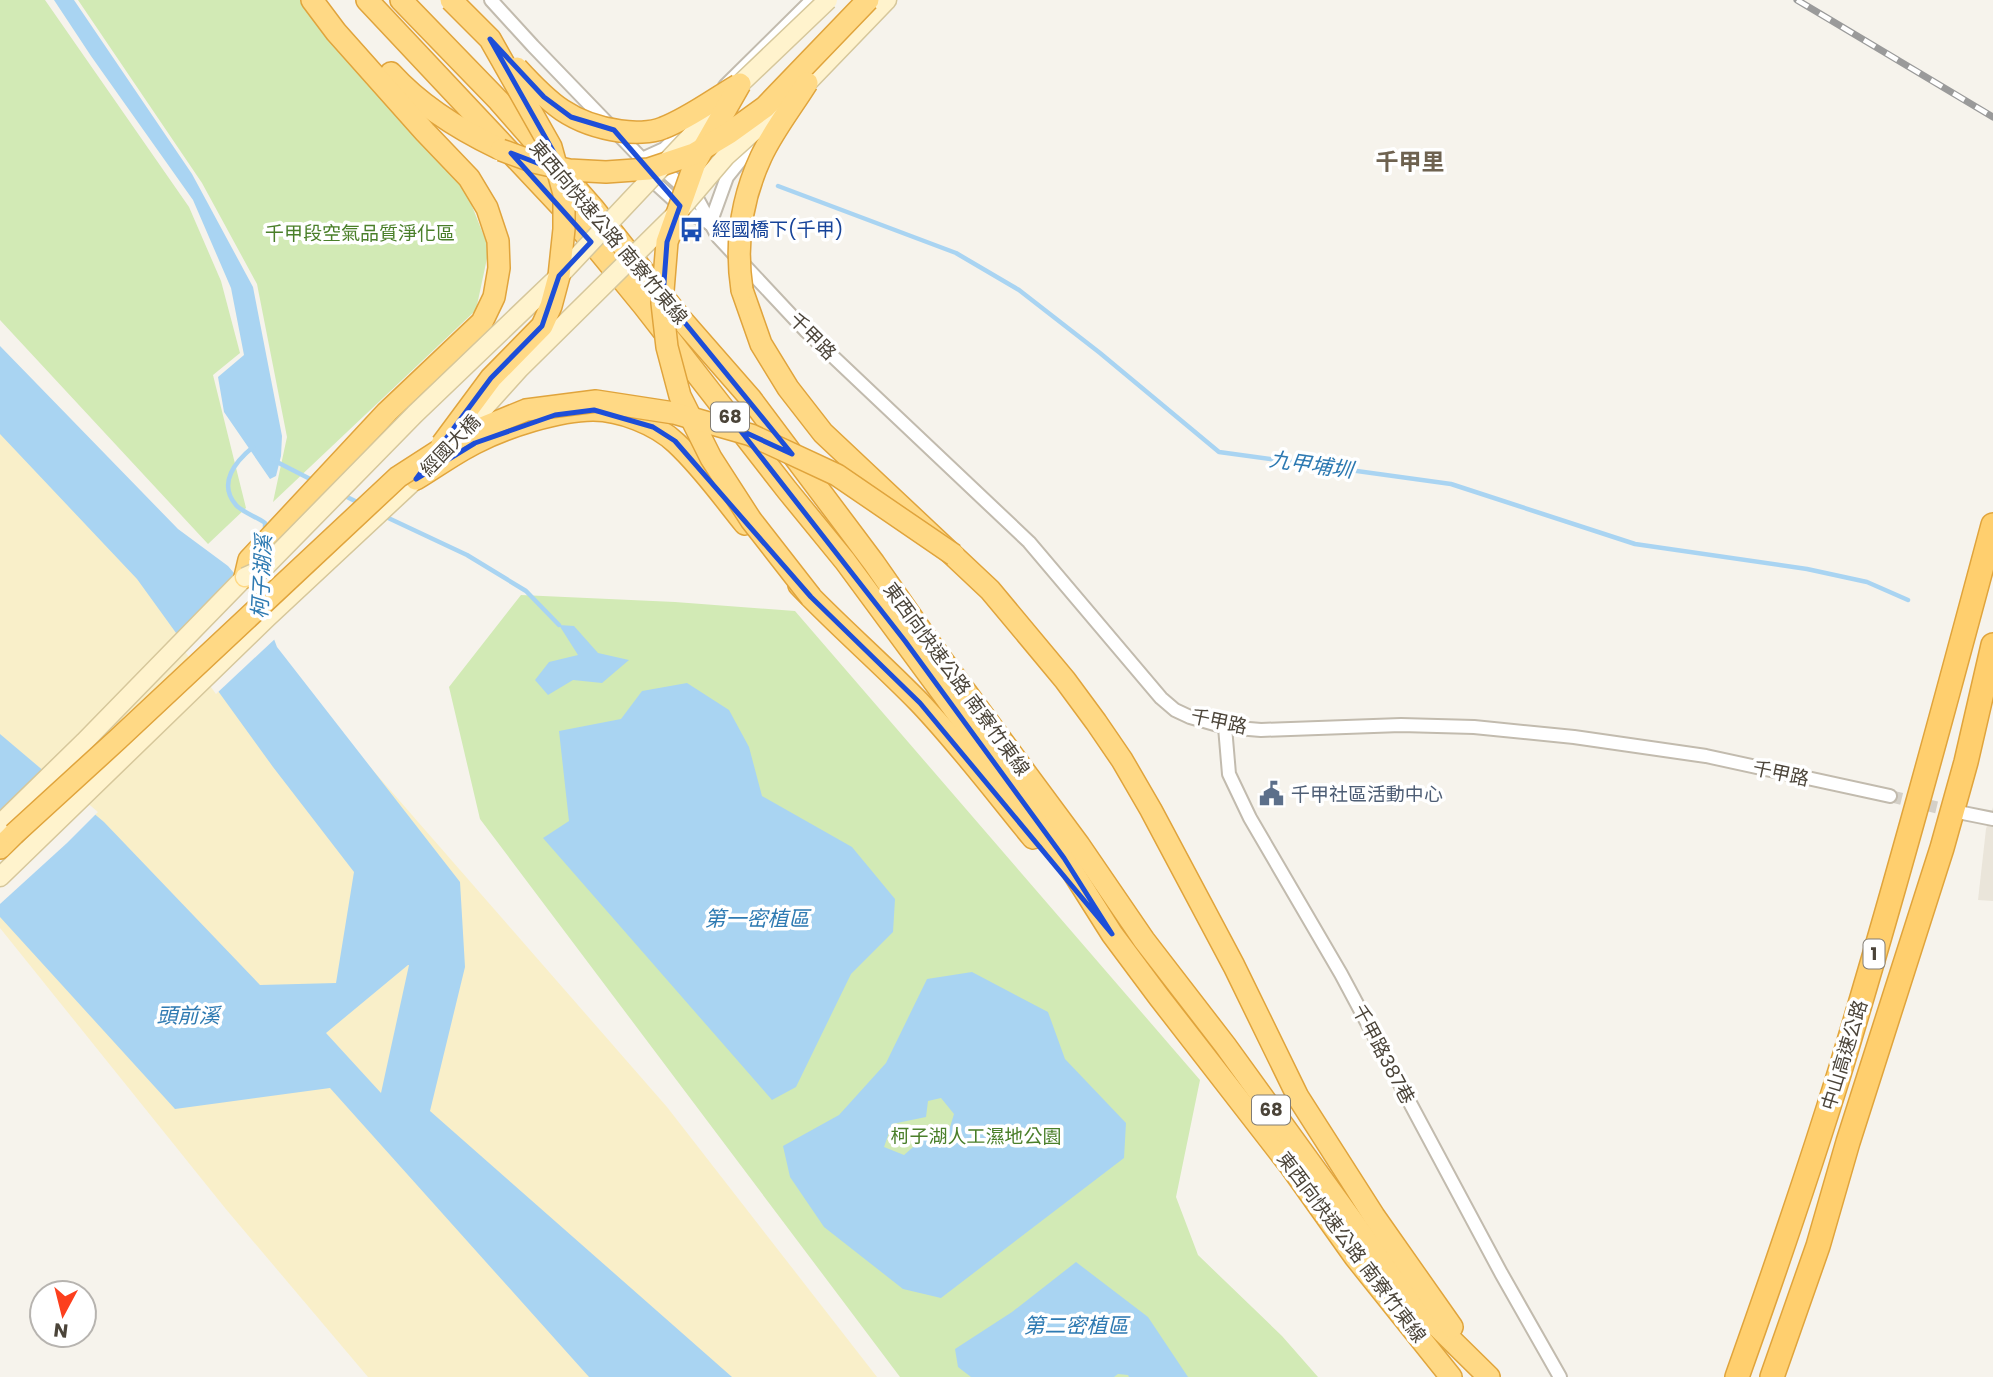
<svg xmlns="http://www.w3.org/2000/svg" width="1993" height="1377" font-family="Poppins,'Noto Sans TC',sans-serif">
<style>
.residential{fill:#eae5da}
.green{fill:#d2eab5}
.sand{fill:#f9efc9}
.water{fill:#a9d4f2;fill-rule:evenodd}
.pier{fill:#f6f3ec}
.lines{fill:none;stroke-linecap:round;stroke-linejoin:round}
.stream{stroke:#a9d4f2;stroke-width:4.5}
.minor-tunnel{stroke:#d4d0c8;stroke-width:12;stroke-dasharray:12 6;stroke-linecap:butt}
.minor-casing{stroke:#c2bbae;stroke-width:16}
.secondary-casing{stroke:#d6c79b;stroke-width:21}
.trunk-casing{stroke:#e0a43c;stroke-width:24}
.motorway-casing{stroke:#e0a43c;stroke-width:26}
.minor{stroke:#fff;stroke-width:12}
.secondary{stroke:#fff3cd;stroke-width:18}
.trunk{stroke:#ffd985;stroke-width:21}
.motorway{stroke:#ffcf6e;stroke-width:23}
.rail-casing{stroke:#9a9a9a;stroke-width:7}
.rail{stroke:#fff;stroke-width:4.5;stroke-dasharray:13;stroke-linecap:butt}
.secondary-bridge-casing{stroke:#d6c79b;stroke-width:21;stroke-linecap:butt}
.trunk-bridge-casing{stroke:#e0a43c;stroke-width:24;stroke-linecap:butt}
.secondary-bridge{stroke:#fff3cd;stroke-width:18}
.trunk-bridge{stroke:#ffd985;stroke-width:21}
.marked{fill:none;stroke:#1d4ed8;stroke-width:5;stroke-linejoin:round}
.labels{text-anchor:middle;stroke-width:7;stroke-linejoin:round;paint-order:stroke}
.shield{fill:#fff;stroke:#817c74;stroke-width:2}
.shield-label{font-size:18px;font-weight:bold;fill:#4b4439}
.transit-label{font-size:19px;fill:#164399;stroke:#fff;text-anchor:start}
.street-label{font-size:19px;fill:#4b4439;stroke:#fff}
.park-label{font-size:19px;fill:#4a7f2a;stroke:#fff}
.service-label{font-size:19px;fill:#4e5e75;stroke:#fff;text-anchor:start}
.water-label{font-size:21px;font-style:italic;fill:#2e7ab2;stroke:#fff}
.quarter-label{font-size:23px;font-weight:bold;fill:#6e6250;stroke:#fff}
</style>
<rect width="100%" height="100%" fill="#f6f3ec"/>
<path class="residential" d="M1993,807V901L1978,900L1986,829Z"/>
<g class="green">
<path d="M0,0H45L189,207L221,281L240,353L213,375L246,508L208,544L0,320Z"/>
<path d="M78,0H308L459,173L489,249L476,310L273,502L287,437L257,284L202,183Z"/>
<path d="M521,595L675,602L795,611L1200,1080L1176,1197L1198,1255L1282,1336L1318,1377H900L480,819L449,687Z"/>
</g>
<path class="sand" d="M0,359L205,578L667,1107L877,1377H368L225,1208L0,928Z"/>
<g class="water">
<path d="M54,0H74L192,174L253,287L282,436L281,456L276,476L270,479L224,412L218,377L244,355L231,288L193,200L91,56Z"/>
<path d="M0,346L178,529L228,566L261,605L277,647L460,882L465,967L430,1111L732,1377H589L330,1088L175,1109L0,917V734L104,822L260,985L336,983L354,872L273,767L137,579L0,434ZM408,965H409L381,1093L326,1033Z"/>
<path d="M559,625L574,626L598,653L629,660L602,683L573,680L548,695L535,680L549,662L578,655Z"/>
<path d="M687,683L729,710L749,747L762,796L852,847L895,899L893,932L851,974L796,1087L772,1100L543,838L569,821L559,731L621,719L642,691Z"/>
<path d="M972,972L1048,1012L1065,1059L1126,1123L1124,1158L941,1298L903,1289L824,1227L790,1177L783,1146L839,1115L886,1063L927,979ZM941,1098L954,1114L947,1137L927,1135L904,1155L884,1147L892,1124L926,1117L928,1101Z"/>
<path d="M1076,1262L1148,1317L1188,1377H1129L1128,1375L1118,1374L1114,1377H971L958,1367L955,1349L1012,1312Z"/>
</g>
<g class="pier">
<path d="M240,574L264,603L277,637L216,694L175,638Z"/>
<path d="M46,768L98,812L67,843L0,904V814Z"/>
</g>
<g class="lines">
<g class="stream">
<path d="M778,186L956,253L1019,290L1100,353L1219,452L1451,484L1635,544L1807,569L1867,582L1908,600"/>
<path d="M253,447C236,461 217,483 236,505C242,512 257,517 265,523V533"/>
<path d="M275,461L314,481"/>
<path d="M343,495L361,504"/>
<path d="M384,516L467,555L526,591L559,625"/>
<path d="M262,596L263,573"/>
</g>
<path class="minor-tunnel" d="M1890,796L1956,812"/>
<defs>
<g id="minor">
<path d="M491,0L533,46L642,159L653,181L687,212L709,223"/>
<path d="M725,86L812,0"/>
<path d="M642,159L664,170L698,200L718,237L806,331L1029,542L1161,698L1175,710L1190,717L1225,727L1261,730L1401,725L1474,727L1574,737L1706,756L1890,796"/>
<path d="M642,159L664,149L694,120"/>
<path d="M710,224L727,177L764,131"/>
<path d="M1225,727L1229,774L1250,818L1341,974L1501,1273L1560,1377"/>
<path d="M1963,813L1993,819"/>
</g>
<g id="secondary">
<path d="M807,83L887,0"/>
<path d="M0,824L84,742L245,577"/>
<path d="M0,877L267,618L416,479"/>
</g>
<g id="trunk">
<path d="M367,0L571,217L643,305L787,490L845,561L1064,858L1112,934L1159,997L1291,1167L1355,1257L1451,1377"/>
<path d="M401,0L499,101L594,209L681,319L751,399L874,563L934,649L1079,845L1144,940L1225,1045L1366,1240L1431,1320L1489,1377"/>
<path d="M391,73C421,106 458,129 498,148"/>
<path d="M742,290L761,344L788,388L823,433L990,590L1065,680L1096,722L1122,760L1151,810L1234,966L1298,1097L1374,1216L1452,1327"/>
<path d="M416,479C436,467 455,453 475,443C506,427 559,410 593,410C620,410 656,424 676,443C702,467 723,497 745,524"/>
<path d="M245,577L249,560L387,412L482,322L494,297L499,268L498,241L487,208L469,178L425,132L336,32L312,0"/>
<path d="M799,585C837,625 880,662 919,702C960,745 996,793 1033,838"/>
<path d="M0,848L14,834"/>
</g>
<g id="motorway">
<path d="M1737,1377C1773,1276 1808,1174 1840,1071C1895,890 1944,708 1993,525"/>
<path d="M1772,1377L1818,1246L1848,1142L1942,848L1966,762L1993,645"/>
</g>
</defs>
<use href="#minor" class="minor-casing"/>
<use href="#secondary" class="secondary-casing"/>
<use href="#trunk" class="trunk-casing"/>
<use href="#motorway" class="motorway-casing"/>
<use href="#minor" class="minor"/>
<use href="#secondary" class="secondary"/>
<use href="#trunk" class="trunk"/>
<use href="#motorway" class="motorway"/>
<defs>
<path id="rail" d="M1797,0L1993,117"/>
</defs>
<use href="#rail" class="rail-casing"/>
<use href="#rail" class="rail"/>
<defs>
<g id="secondary-bridge">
<path d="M458,437L520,368L679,211L726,156L794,95"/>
<path d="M245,577L263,569L415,414L559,276L740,84L828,0"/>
</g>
<g id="trunk-bridge">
<path d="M517,68C549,103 571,124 620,131C633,133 651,133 663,128C689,118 714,99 738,85"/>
<path d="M740,84L695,163L667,242L662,303L667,347L680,396L711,458L751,520L811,597"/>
<path d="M501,150L534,162L569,170L606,172L649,169L694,154L729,133L765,107L868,0"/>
<path d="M742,290C735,244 741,200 761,157C773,131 792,107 807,83"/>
<path d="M442,444L491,378L542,326L551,306L559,276L564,229V194L551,147L490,39L451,0"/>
<path d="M14,834L118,739L398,477L460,437L526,410L596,401L674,413L751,435L837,475L954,555"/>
</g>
</defs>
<use href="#secondary-bridge" class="secondary-bridge-casing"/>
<use href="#trunk-bridge" class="trunk-bridge-casing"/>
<use href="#secondary-bridge" class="secondary-bridge"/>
<use href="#trunk-bridge" class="trunk-bridge"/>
</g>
<path class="marked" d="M490,39L544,97L571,117L614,130L680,206L667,242L663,296L792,454L740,430L905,641L1064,858L1112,934L920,703L811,597L675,441L653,427L594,410L555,415L475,443L416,479L491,378L542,326L559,276L591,242L511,153L566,174Z"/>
<defs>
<symbol id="bus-bare" viewBox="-9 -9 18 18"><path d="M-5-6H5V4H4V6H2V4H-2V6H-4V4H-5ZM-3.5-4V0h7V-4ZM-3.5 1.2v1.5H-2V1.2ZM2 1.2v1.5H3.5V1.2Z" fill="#1a4fb4" stroke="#fff" stroke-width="2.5" paint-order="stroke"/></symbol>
<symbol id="civic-bare" viewBox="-9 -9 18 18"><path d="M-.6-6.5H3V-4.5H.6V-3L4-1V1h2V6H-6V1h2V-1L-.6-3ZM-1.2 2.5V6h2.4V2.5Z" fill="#5c6f8a" stroke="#fff" stroke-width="2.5" paint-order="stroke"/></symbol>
</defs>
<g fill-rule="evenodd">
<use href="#bus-bare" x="674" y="212" width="35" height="35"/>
<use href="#civic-bare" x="1254" y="776" width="35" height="35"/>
</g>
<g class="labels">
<g class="shield">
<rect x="711" y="402.5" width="38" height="29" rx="5"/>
<rect x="1863.5" y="939.5" width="21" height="29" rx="5"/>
<rect x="1252" y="1095.5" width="38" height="29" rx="5"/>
</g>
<g class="shield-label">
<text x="730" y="423">68</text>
<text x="1874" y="960">1</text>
<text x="1271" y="1116">68</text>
</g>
<g class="transit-label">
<text x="712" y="236">經國橋下(千甲)</text>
</g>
<g class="street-label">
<text transform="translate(609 232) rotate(50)" y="7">東西向快速公路 南寮竹東線</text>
<text transform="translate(813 336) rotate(45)" y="7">千甲路</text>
<text transform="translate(450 445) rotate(-46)" y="7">經國大橋</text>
<text transform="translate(957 679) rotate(54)" y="7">東西向快速公路 南寮竹東線</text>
<text transform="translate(1219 721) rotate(12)" y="7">千甲路</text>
<text transform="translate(1781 773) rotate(12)" y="7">千甲路</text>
<text transform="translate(1384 1054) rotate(62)" y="7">千甲路387巷</text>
<text transform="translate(1844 1055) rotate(-73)" y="7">中山高速公路</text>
<text transform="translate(1352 1247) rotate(53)" y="7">東西向快速公路 南寮竹東線</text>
</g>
<g class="park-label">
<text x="360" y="240">千甲段空氣品質淨化區</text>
<text x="976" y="1143">柯子湖人工濕地公園</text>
</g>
<g class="service-label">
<text x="1291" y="801">千甲社區活動中心</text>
</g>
<g class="water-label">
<text transform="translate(1311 465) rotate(8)" y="7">九甲埔圳</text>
<text transform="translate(262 577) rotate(-87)" y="7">柯子湖溪</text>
<text x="757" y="926">第一密植區</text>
<text x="188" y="1023">頭前溪</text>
<text x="1076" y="1333">第二密植區</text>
</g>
<g class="quarter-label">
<text x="1410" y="170">千甲里</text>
</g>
</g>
<g transform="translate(63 1314) rotate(187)"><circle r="33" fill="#ffffff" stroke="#b7b4b0" stroke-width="2"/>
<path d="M0-5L12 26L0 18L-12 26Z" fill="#fc3f1d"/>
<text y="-10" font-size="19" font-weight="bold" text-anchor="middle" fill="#4b4439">N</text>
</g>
</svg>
